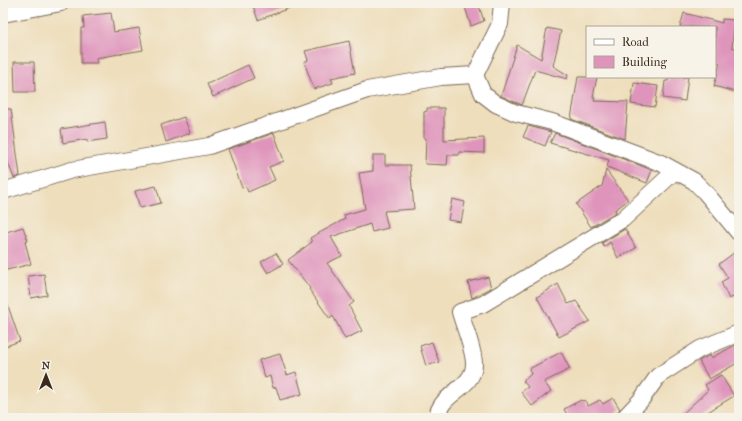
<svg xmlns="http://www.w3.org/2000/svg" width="742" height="421" font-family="'IM FELL French Canon',serif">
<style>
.building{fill:#df94bc}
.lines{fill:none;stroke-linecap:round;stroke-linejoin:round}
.street-casing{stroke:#7a6955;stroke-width:18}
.street{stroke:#fff;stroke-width:16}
</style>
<rect width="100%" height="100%" fill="#f7f3e8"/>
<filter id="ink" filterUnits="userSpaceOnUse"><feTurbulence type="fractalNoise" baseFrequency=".025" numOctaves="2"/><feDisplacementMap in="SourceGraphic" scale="8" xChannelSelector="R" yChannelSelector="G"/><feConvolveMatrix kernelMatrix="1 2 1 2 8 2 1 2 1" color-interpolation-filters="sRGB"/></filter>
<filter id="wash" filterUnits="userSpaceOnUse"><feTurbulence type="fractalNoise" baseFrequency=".012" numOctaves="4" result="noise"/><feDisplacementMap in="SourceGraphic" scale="16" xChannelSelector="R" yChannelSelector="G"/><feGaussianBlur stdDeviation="0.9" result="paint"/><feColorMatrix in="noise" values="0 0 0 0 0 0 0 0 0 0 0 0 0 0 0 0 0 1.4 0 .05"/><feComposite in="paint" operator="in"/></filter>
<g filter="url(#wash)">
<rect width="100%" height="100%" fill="#eedebc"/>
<g id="blocks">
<g class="building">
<path d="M260,3H299L300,4L258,20L253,6Z"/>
<path d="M478,3L484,21L471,26L465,7Z"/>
<path d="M111,13L114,32L139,28L143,50L96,58L97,63H81V28H84L83,16Z"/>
<path d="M684,13L722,23V19L735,20L732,47L739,50V78L735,92L714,86L720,63L715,61V27H680Z"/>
<path d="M547,28L561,31L553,66L568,75L567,79L535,70L522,105L501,96L517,45L541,59Z"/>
<path d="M349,41L355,73L331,78L333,83L314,89L304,62L308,60L305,51Z"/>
<path d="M14,62H34L35,92H15Z"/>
<path d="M248,65L254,78L213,97L207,84Z"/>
<path d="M578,77H597L593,97H595L594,101L628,102L625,139L571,119Z"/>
<path d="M669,77H688L685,101L663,98L665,81H668Z"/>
<path d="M634,83L658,86L655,107L631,104Z"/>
<path d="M427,108H444V140L484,138V153L459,152V155H448L447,165L425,164L426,138H424V112L427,111Z"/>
<path d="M3,109H11L20,176L14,178L3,150Z"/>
<path d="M184,117L190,133L166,142L161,125Z"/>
<path d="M105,122L107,139L87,142V139L63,143L61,129Z"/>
<path d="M528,126L551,132L545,146L523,137Z"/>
<path d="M274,133L284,161L269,167L275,180L248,192L246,187L242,188L228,149Z"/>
<path d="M555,133L652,170L647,183L607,167L609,160L550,143Z"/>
<path d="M373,155H385V165H410L414,209L384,211L388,228L372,232L370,224L331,237L342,256L327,263L354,302L349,306L362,331L345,339L333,316L330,319L309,289L310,288L288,260L312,242L310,238L345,219L344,215L365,209L359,173L373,171Z"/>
<path d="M606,170L628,200L615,210L616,212L591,227L576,204L602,186Z"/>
<path d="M156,186L161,203L140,208L135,191Z"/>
<path d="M452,199L465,202L461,222L448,220Z"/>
<path d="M23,227L28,241L25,242L31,264L3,271V233Z"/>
<path d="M625,229L636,248L618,258L610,242L604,247L602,243Z"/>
<path d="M739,249V297L738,295L729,299L721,282L728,278L719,264Z"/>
<path d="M276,253L283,264L268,273L261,262Z"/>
<path d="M44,274L47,295L31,298L28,276Z"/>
<path d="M488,277L491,288L472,298L468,282Z"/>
<path d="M558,284L568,304L576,301L590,321L559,337L537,297Z"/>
<path d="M3,297H5L20,341L3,347Z"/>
<path d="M432,342L439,362L426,366L420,346Z"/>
<path d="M739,343V362L709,379L699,361L710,355L711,358Z"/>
<path d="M561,352L570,369L544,382L551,391L532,406L521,392L528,387L523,381L531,374L529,369Z"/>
<path d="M280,354L287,375L296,372L302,394L280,400L276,387L273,388L270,376L265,378L259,360Z"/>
<path d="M721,375L734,396L698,418H678L708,390L705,385Z"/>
<path d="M613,398L620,409L614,418H565L568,417L564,409L581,400L582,401L585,400L588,406L600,400L603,404Z"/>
</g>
</g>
</g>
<g filter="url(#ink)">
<use href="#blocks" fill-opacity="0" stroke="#7a6955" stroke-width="1"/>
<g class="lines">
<defs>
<g id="street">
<path d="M3,14L61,3"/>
<path d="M475,75L483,94L496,104L516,113L552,122L661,163L694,181L705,192L739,233"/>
<path d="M475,75L500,24L502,3"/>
<path d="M3,191L72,170L209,146L367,90L441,77L475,75"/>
<path d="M437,418C439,393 474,389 474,364C474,349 464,327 460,312L483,304L623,219L675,171"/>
<path d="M624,418L641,400L658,376L700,349L739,333"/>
</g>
</defs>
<use href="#street" class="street-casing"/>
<use href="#street" class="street"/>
</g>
</g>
<rect width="742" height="421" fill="none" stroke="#f7f3e8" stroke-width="16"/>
<rect x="586" y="26" width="130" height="52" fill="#f7f3e8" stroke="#aca397"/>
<rect x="594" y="39" width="20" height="6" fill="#ffffff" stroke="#aca397"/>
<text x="622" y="46" font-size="12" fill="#3b2a1e">Road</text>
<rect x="594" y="56" width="20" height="12" fill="#df94bc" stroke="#aca397"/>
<text x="622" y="66" font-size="12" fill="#3b2a1e">Building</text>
<g transform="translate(46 375)" stroke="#f7f3e8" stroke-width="3" paint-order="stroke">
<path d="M0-3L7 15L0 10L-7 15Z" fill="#3b2a1e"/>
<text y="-6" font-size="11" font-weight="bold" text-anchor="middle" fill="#3b2a1e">N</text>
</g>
</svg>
